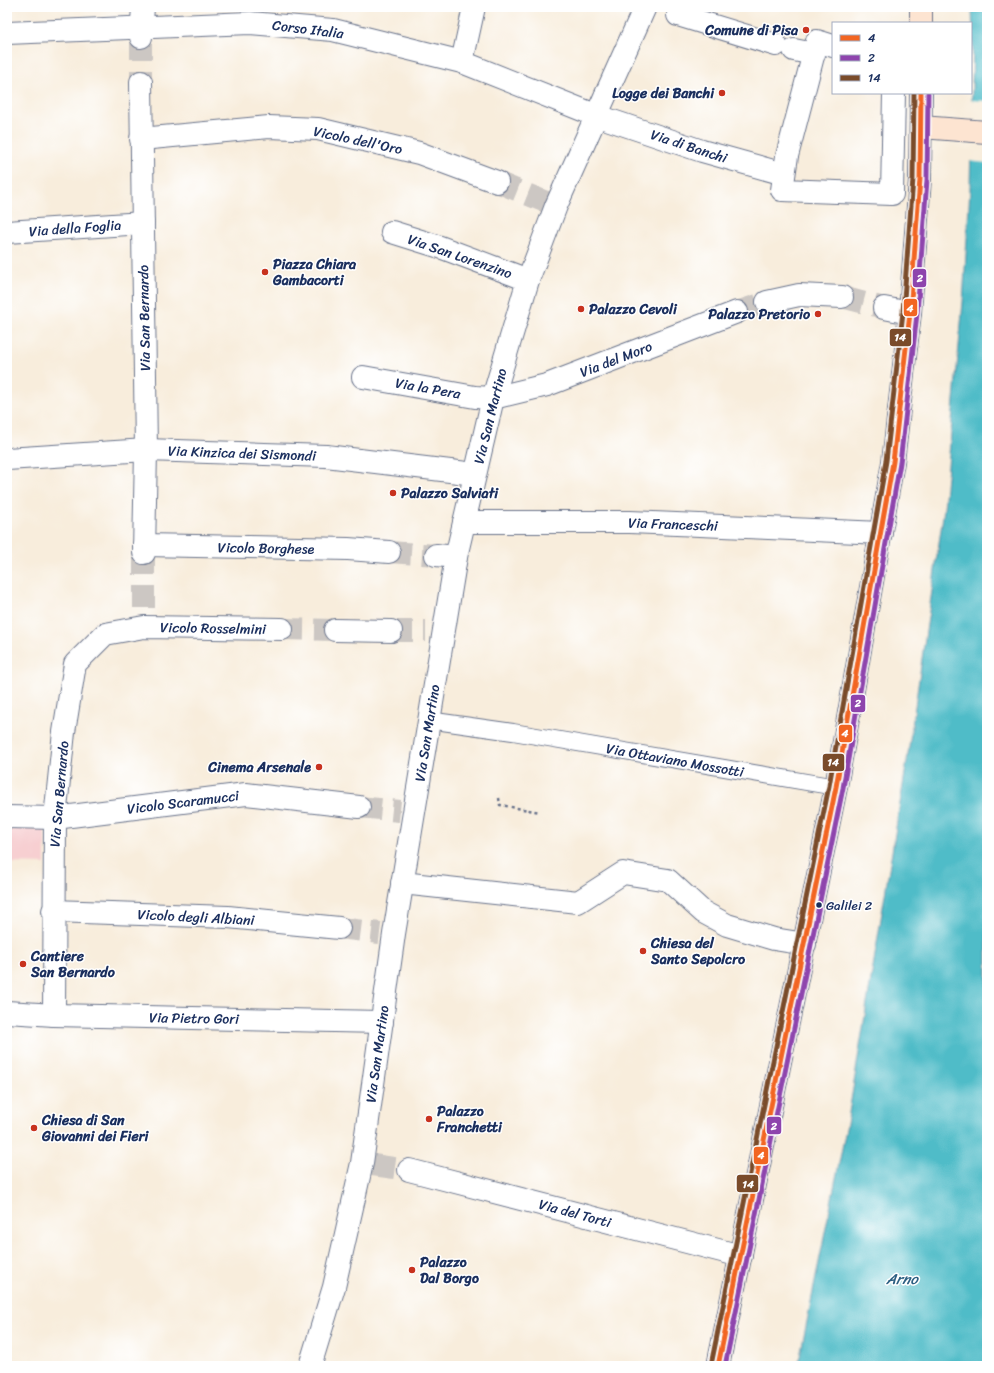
<svg xmlns="http://www.w3.org/2000/svg" width="994" height="1373" font-family="Sriracha,sans-serif">
<style>
.built{fill:#f7cfd1}
.water{fill:#4fbcc8;stroke:#357693}
.pier{fill:#f8eddc}
.lines{fill:none;stroke-linecap:round;stroke-linejoin:round}
.street-tunnel{stroke:#ccc7c3;stroke-width:22;stroke-dasharray:22 11;stroke-linecap:butt}
.lane-casing{stroke:#68728a;stroke-width:18}
.street-casing{stroke:#68728a;stroke-width:24}
.secondary-casing{stroke:#68728a;stroke-width:24}
.path{stroke:#68728a;stroke-width:2.5;stroke-dasharray:3 3;stroke-linecap:butt}
.lane{stroke:#fff;stroke-width:16}
.street{stroke:#fff;stroke-width:22}
.secondary{stroke:#fde4d1;stroke-width:22}
.bus-1-casing{stroke:#fff;stroke-width:8}
.bus-2-casing{stroke:#fff;stroke-width:8}
.bus-3-casing{stroke:#fff;stroke-width:8}
.bus-1{stroke:#f26522;stroke-width:5}
.bus-2{stroke:#8e44ad;stroke-width:5}
.bus-3{stroke:#7a4b2a;stroke-width:5}
.poi-dot{fill:#c8321e;stroke:#fff;stroke-width:1.5}
.bus-dot{fill:#1b2f5e;stroke:#fff;stroke-width:1.5}
.labels{text-anchor:middle;stroke-width:3;stroke-linejoin:round;paint-order:stroke}
.bus-label{font-size:13px;fill:#1b2f5e;stroke:#fff;text-anchor:start}
.street-label{font-size:14px;fill:#1b2f5e;stroke:#fff}
.poi-label{font-size:14px;font-weight:bold;fill:#1b2f5e;stroke:#fff;text-anchor:start}
.water-label{font-size:15px;font-style:italic;fill:#2d6083;stroke:#fff}
.line-badge{stroke:#fff;stroke-width:1.5}
.badge-label{font-size:11px;text-anchor:middle;font-weight:bold;fill:#fff}
</style>
<rect width="100%" height="100%" fill="#fff"/>
<filter id="ink" filterUnits="userSpaceOnUse"><feTurbulence type="fractalNoise" baseFrequency=".025" numOctaves="2"/><feDisplacementMap in="SourceGraphic" scale="8" xChannelSelector="R" yChannelSelector="G"/><feConvolveMatrix kernelMatrix="1 2 1 2 8 2 1 2 1" color-interpolation-filters="sRGB"/></filter>
<filter id="wash" filterUnits="userSpaceOnUse"><feTurbulence type="fractalNoise" baseFrequency=".012" numOctaves="4" result="noise"/><feDisplacementMap in="SourceGraphic" scale="16" xChannelSelector="R" yChannelSelector="G"/><feGaussianBlur stdDeviation="0.9" result="paint"/><feColorMatrix in="noise" values="0 0 0 0 0 0 0 0 0 0 0 0 0 0 0 0 0 1.4 0 .05"/><feComposite in="paint" operator="in"/></filter>
<g filter="url(#wash)">
<rect width="100%" height="100%" fill="#f8eddc"/>
<path class="built" d="M7,829H45V864L7,863Z"/>
<path class="water" d="M972,7H987V1366H798L848,1119L907,761L944,509L963,302L970,190L973,42Z"/>
<path class="pier" d="M970,100L987,101V163L968,161Z"/>
</g>
<g filter="url(#ink)">
<g class="lines">
<g class="street-tunnel">
<path d="M141,37V82"/>
<path d="M497,182L546,202"/>
<path d="M842,297L884,308"/>
<path d="M737,312L767,302"/>
<path d="M389,552L436,555"/>
<path d="M144,553V619"/>
<path d="M282,629L335,630"/>
<path d="M391,631H426"/>
<path d="M359,807L400,811"/>
<path d="M339,928L380,933"/>
<path d="M373,1165L409,1170"/>
</g>
<defs>
<path id="lane" d="M428,720L513,732L836,787"/>
<g id="street">
<path d="M678,15L776,45"/>
<path d="M7,33L250,23L333,30L462,62L595,115L702,151L784,174"/>
<path d="M141,37L143,7"/>
<path d="M833,46L817,41L787,156L782,190L892,194L894,93"/>
<path d="M794,50L814,54"/>
<path d="M462,62L474,7"/>
<path d="M141,82L146,450L144,553"/>
<path d="M141,139L269,127L318,129L419,153L497,182"/>
<path d="M7,232L143,223"/>
<path d="M392,232L440,247L528,280"/>
<path d="M767,302L799,295L842,297"/>
<path d="M884,308L910,313"/>
<path d="M363,377L475,397L493,398L547,385L737,312"/>
<path d="M7,459L146,450L326,456L475,474"/>
<path d="M464,522H630L881,533"/>
<path d="M144,545L348,549L389,552"/>
<path d="M436,555L456,557"/>
<path d="M335,630L391,631"/>
<path d="M7,817L55,818L246,794L359,807"/>
<path d="M402,883L578,902L623,873L668,880L703,912L727,925L774,939L805,944"/>
<path d="M53,911L228,917L339,928"/>
<path d="M7,1012L54,1015L382,1022"/>
<path d="M54,1015L55,818L64,732L75,664L105,634L144,627L282,629"/>
<path d="M409,1170L741,1256"/>
<path d="M310,1366L334,1287L362,1163L394,934L456,557L493,398L528,280L556,206L645,7"/>
</g>
<g id="secondary">
<path d="M921,7V23"/>
<path d="M921,127L987,132"/>
<path d="M718,1366L836,787L893,462L910,313L920,179L921,93"/>
</g>
</defs>
<use href="#lane" class="lane-casing"/>
<use href="#street" class="street-casing"/>
<use href="#secondary" class="secondary-casing"/>
<path class="path" d="M499,798L500,805L540,812"/>
<use href="#lane" class="lane"/>
<use href="#street" class="street"/>
<use href="#secondary" class="secondary"/>
<defs>
<path id="bus-1" d="M718,1366L836,787L893,462L910,313L920,179L921,93"/>
<path id="bus-2" d="M725,1366L843,788L900,463L917,314L927,180L928,93"/>
<path id="bus-3" d="M711,1365L829,786L886,461L903,312L913,179L914,93"/>
</defs>
<use href="#bus-1" class="bus-1-casing"/>
<use href="#bus-2" class="bus-2-casing"/>
<use href="#bus-3" class="bus-3-casing"/>
<use href="#bus-1" class="bus-1"/>
<use href="#bus-2" class="bus-2"/>
<use href="#bus-3" class="bus-3"/>
</g>
</g>
<g class="poi-dot">
<circle cx="806" cy="30" r="4"/>
<circle cx="722" cy="93" r="4"/>
<circle cx="265" cy="272" r="4"/>
<circle cx="581" cy="309" r="4"/>
<circle cx="818" cy="314" r="4"/>
<circle cx="393" cy="493" r="4"/>
<circle cx="319" cy="767" r="4"/>
<circle cx="643" cy="951" r="4"/>
<circle cx="23" cy="964" r="4"/>
<circle cx="429" cy="1119" r="4"/>
<circle cx="34" cy="1128" r="4"/>
<circle cx="412" cy="1270" r="4"/>
</g>
<circle class="bus-dot" cx="819" cy="905" r="3.5"/>
<g class="labels">
<g class="bus-label">
<text x="826" y="910">Galilei 2</text>
</g>
<g class="street-label">
<text transform="translate(308 29) rotate(7)" y="5">Corso Italia</text>
<text transform="translate(358 140) rotate(12)" y="5">Vicolo dell'Oro</text>
<text transform="translate(689 146) rotate(18)" y="5">Via di Banchi</text>
<text transform="translate(75 228) rotate(-4)" y="5">Via della Foglia</text>
<text transform="translate(460 256) rotate(19)" y="5">Via San Lorenzino</text>
<text transform="translate(144 318) rotate(-91)" y="5">Via San Bernardo</text>
<text transform="translate(616 359) rotate(-21)" y="5">Via del Moro</text>
<text transform="translate(428 388) rotate(10)" y="5">Via la Pera</text>
<text transform="translate(490 416) rotate(-76)" y="5">Via San Martino</text>
<text transform="translate(242 453) rotate(2)" y="5">Via Kinzica dei Sismondi</text>
<text transform="translate(673 524) rotate(2)" y="5">Via Franceschi</text>
<text transform="translate(266 548) rotate(1)" y="5">Vicolo Borghese</text>
<text transform="translate(213 628) rotate(1)" y="5">Vicolo Rosselmini</text>
<text transform="translate(427 733) rotate(-81)" y="5">Via San Martino</text>
<text transform="translate(675 760) rotate(10)" y="5">Via Ottaviano Mossotti</text>
<text transform="translate(59 794) rotate(-85)" y="5">Via San Bernardo</text>
<text transform="translate(183 802) rotate(-7)" y="5">Vicolo Scaramucci</text>
<text transform="translate(196 917) rotate(3)" y="5">Vicolo degli Albiani</text>
<text transform="translate(194 1018) rotate(1)" y="5">Via Pietro Gori</text>
<text transform="translate(377 1054) rotate(-82)" y="5">Via San Martino</text>
<text transform="translate(575 1213) rotate(15)" y="5">Via del Torti</text>
</g>
<g class="poi-label">
<text x="798" y="35" text-anchor="end">Comune di Pisa</text>
<text x="714" y="98" text-anchor="end">Logge dei Banchi</text>
<text x="273" y="269">Piazza Chiara<tspan x="273" dy="16">Gambacorti</tspan></text>
<text x="589" y="314">Palazzo Cevoli</text>
<text x="810" y="319" text-anchor="end">Palazzo Pretorio</text>
<text x="401" y="498">Palazzo Salviati</text>
<text x="311" y="772" text-anchor="end">Cinema Arsenale</text>
<text x="651" y="948">Chiesa del<tspan x="651" dy="16">Santo Sepolcro</tspan></text>
<text x="31" y="961">Cantiere<tspan x="31" dy="16">San Bernardo</tspan></text>
<text x="437" y="1116">Palazzo<tspan x="437" dy="16">Franchetti</tspan></text>
<text x="42" y="1125">Chiesa di San<tspan x="42" dy="16">Giovanni dei Fieri</tspan></text>
<text x="420" y="1267">Palazzo<tspan x="420" dy="16">Dal Borgo</tspan></text>
</g>
<g class="water-label">
<text x="902" y="1284">Arno</text>
</g>
</g>
<g class="line-badge">
<rect x="912" y="268" width="15" height="20" rx="4" fill="#8e44ad"/>
<rect x="903" y="298" width="15" height="19" rx="4" fill="#f26522"/>
<rect x="889" y="328" width="23" height="19" rx="4" fill="#7a4b2a"/>
<rect x="850" y="694" width="16" height="19" rx="4" fill="#8e44ad"/>
<rect x="838" y="724" width="15" height="19" rx="4" fill="#f26522"/>
<rect x="822" y="753" width="23" height="19" rx="4" fill="#7a4b2a"/>
<rect x="766" y="1116" width="16" height="19" rx="4" fill="#8e44ad"/>
<rect x="753" y="1146" width="16" height="19" rx="4" fill="#f26522"/>
<rect x="736" y="1174" width="23" height="19" rx="4" fill="#7a4b2a"/>
</g>
<g class="badge-label">
<text x="920" y="282">2</text>
<text x="910" y="312">4</text>
<text x="900" y="341">14</text>
<text x="858" y="707">2</text>
<text x="845" y="737">4</text>
<text x="833" y="766">14</text>
<text x="774" y="1130">2</text>
<text x="761" y="1159">4</text>
<text x="748" y="1188">14</text>
</g>
<rect width="994" height="1373" fill="none" stroke="#fff" stroke-width="24"/>
<rect x="832" y="22" width="140" height="72" fill="#ffffff" stroke="#a4acbf"/>
<rect x="840" y="35" width="20" height="6" fill="#f26522" stroke="#a4acbf"/>
<text x="868" y="42" font-size="12" fill="#1b2f5e">4</text>
<rect x="840" y="55" width="20" height="6" fill="#8e44ad" stroke="#a4acbf"/>
<text x="868" y="62" font-size="12" fill="#1b2f5e">2</text>
<rect x="840" y="75" width="20" height="6" fill="#7a4b2a" stroke="#a4acbf"/>
<text x="868" y="82" font-size="12" fill="#1b2f5e">14</text>
</svg>
